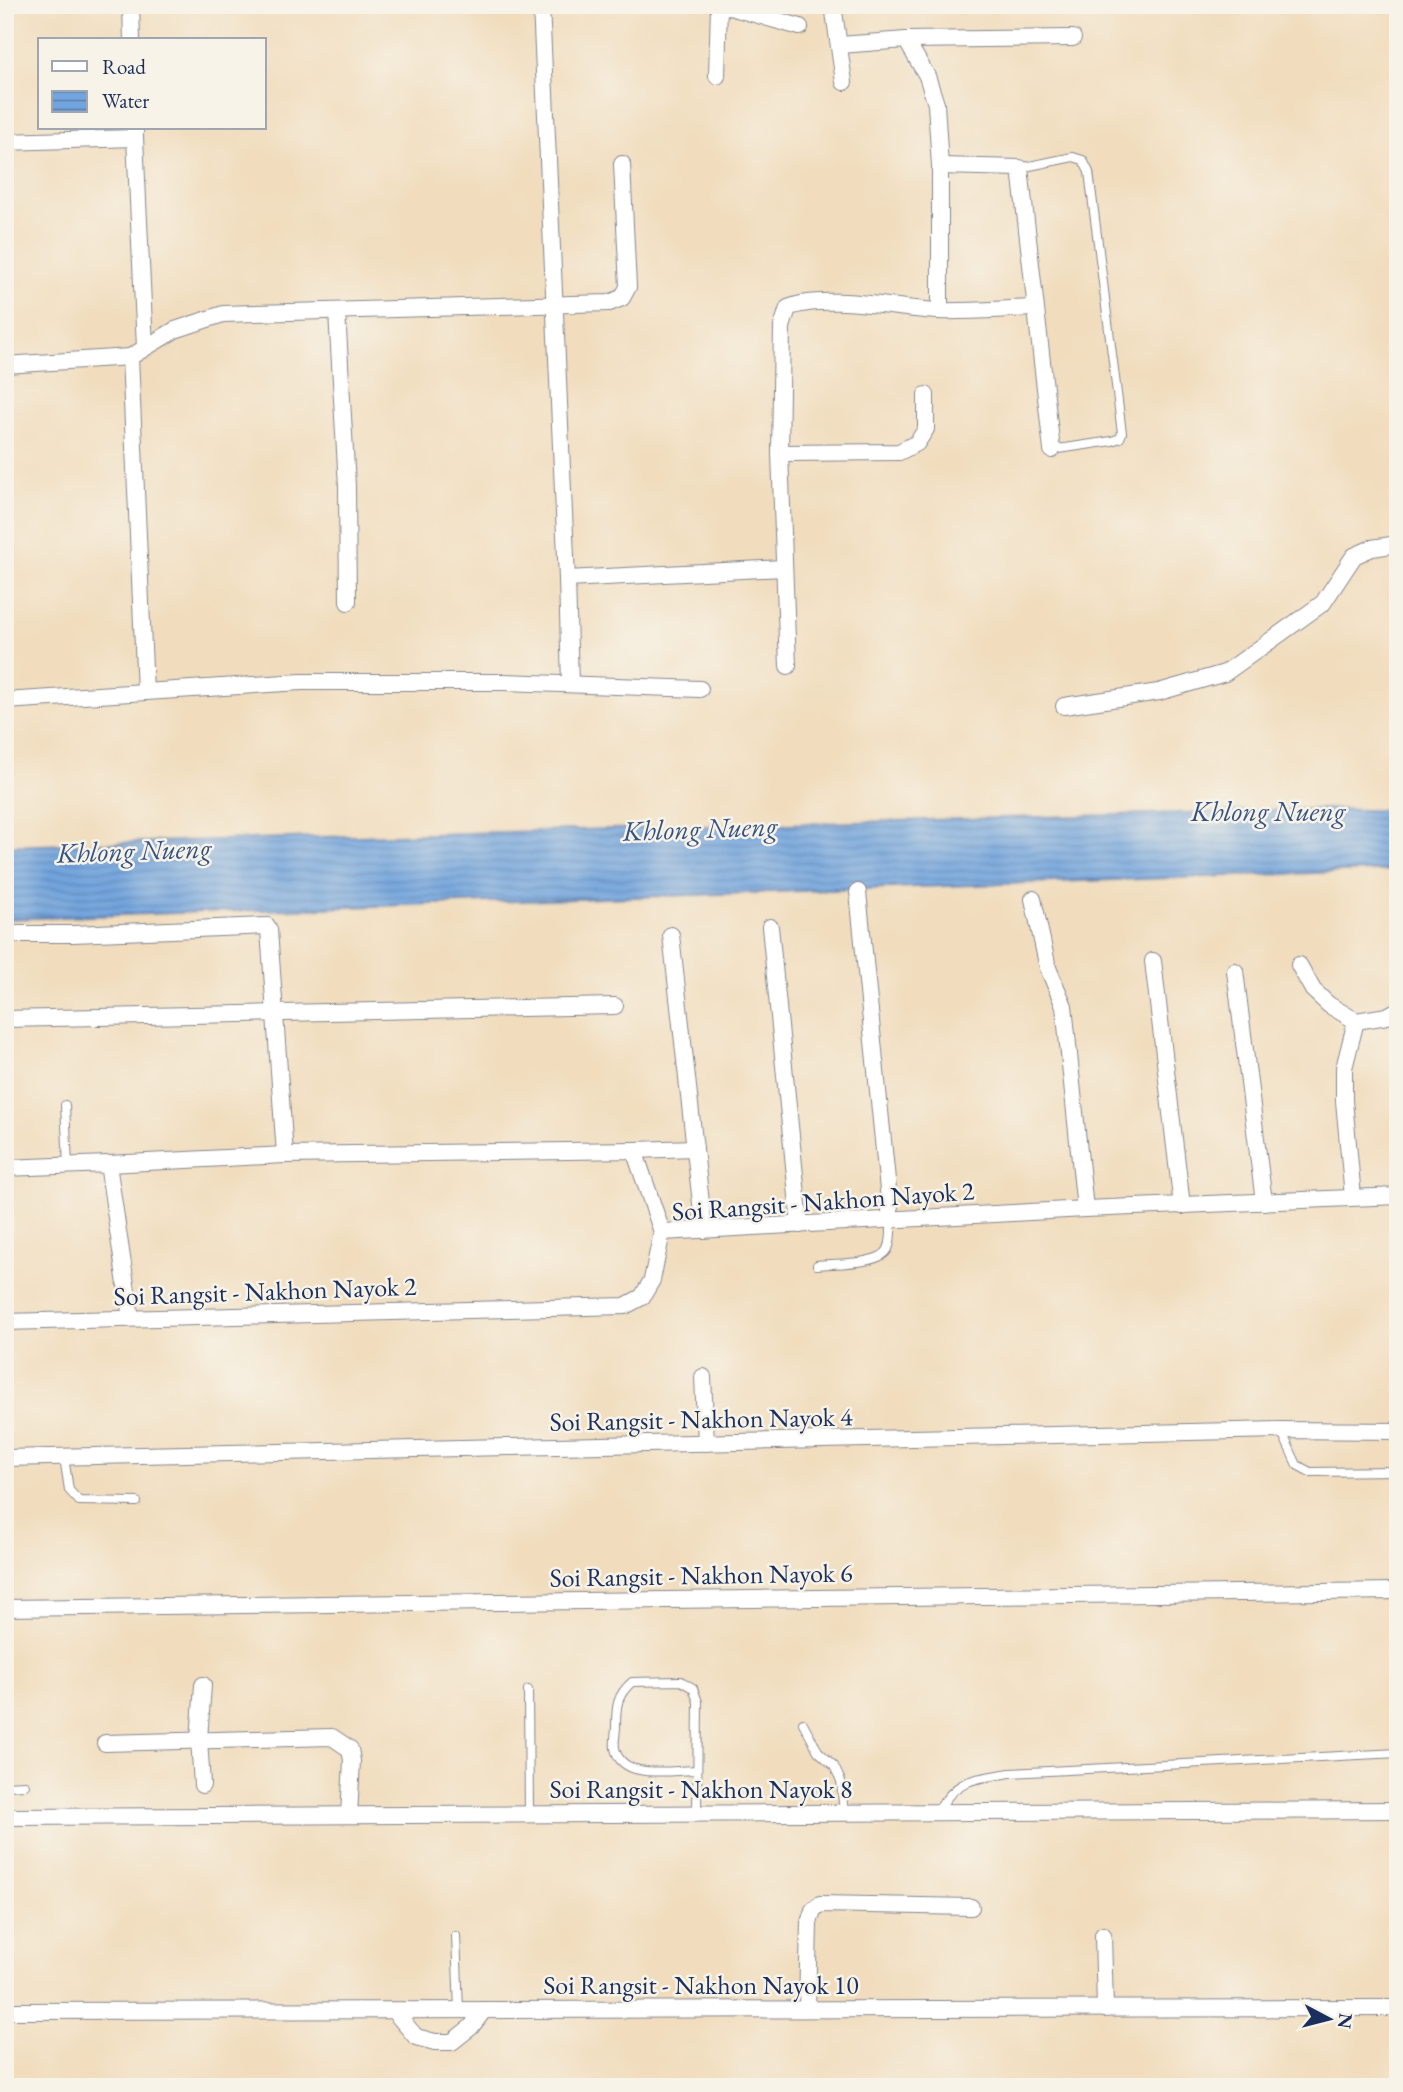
<svg xmlns="http://www.w3.org/2000/svg" width="1403" height="2092" font-family="'EB Garamond',serif">
<style>
.water{fill:url(#water-rules);stroke:#466a9e;stroke-width:2}
.lines{fill:none;stroke-linecap:round;stroke-linejoin:round}
.lane-casing{stroke:#86868e;stroke-width:10}
.street-casing{stroke:#86868e;stroke-width:18}
.lane{stroke:#fff;stroke-width:8}
.street{stroke:#fff;stroke-width:16}
.labels{text-anchor:middle;stroke-width:5;stroke-linejoin:round;paint-order:stroke}
.street-label{font-size:26px;fill:#1b2f5e;stroke:#f7f3e8}
.water-label{font-size:28px;font-style:italic;fill:#355284;stroke:#f7f3e8}
</style>
<defs>
<pattern id="water-rules" width="6" height="5" patternUnits="userSpaceOnUse" patternTransform="scale(1.75)"><rect width="6" height="5" fill="#72a4dd"/><path d="M0 2.5h6" fill="none" stroke="#5d86b6"/></pattern>
</defs>
<rect width="100%" height="100%" fill="#f7f3e8"/>
<filter id="ink" filterUnits="userSpaceOnUse"><feTurbulence type="fractalNoise" baseFrequency=".0143" numOctaves="2"/><feDisplacementMap in="SourceGraphic" scale="14" xChannelSelector="R" yChannelSelector="G"/><feConvolveMatrix kernelMatrix="1 2 1 2 8 2 1 2 1" color-interpolation-filters="sRGB"/></filter>
<filter id="wash" filterUnits="userSpaceOnUse"><feTurbulence type="fractalNoise" baseFrequency=".00686" numOctaves="4" result="noise"/><feDisplacementMap in="SourceGraphic" scale="28" xChannelSelector="R" yChannelSelector="G"/><feGaussianBlur stdDeviation="1.57" result="paint"/><feColorMatrix in="noise" values="0 0 0 0 0 0 0 0 0 0 0 0 0 0 0 0 0 1.4 0 .05"/><feComposite in="paint" operator="in"/></filter>
<g filter="url(#wash)">
<rect width="100%" height="100%" fill="#f1ddbe"/>
<path class="water" d="M1323,809L1398,811V870L5,919V846Z"/>
</g>
<g filter="url(#ink)">
<g class="lines">
<defs>
<g id="lane">
<path d="M1020,168L1073,157L1083,160L1089,172L1122,433L1120,438L1112,441L1052,450"/>
<path d="M65,1105L68,1165"/>
<path d="M817,1265C834,1263 881,1265 888,1249C892,1241 891,1229 891,1220"/>
<path d="M1281,1430L1297,1465L1310,1472L1398,1471"/>
<path d="M64,1457L69,1490L79,1501L137,1502"/>
<path d="M528,1690L529,1814"/>
<path d="M803,1723L818,1751L834,1766L841,1781L844,1814"/>
<path d="M696,1770C672,1770 621,1781 615,1748C614,1741 616,1733 616,1726C616,1706 617,1695 632,1682L681,1681L693,1688L698,1702L697,1813"/>
<path d="M5,1786L25,1785"/>
<path d="M937,1812C958,1777 972,1780 1010,1773L1398,1753"/>
<path d="M456,1936L459,2010"/>
</g>
<g id="street">
<path d="M131,5L132,40"/>
<path d="M541,5L567,579L570,684"/>
<path d="M723,5L800,27"/>
<path d="M833,5L844,82"/>
<path d="M906,40L927,76L936,104L940,166V311"/>
<path d="M840,45L906,40L1073,38"/>
<path d="M717,76L719,5"/>
<path d="M135,138L145,347"/>
<path d="M5,142L135,138V128"/>
<path d="M940,166L1020,168L1052,450"/>
<path d="M337,312L347,486L348,602"/>
<path d="M130,357L145,691"/>
<path d="M5,365L130,357L175,330L223,314L609,303L622,298L628,287L622,164"/>
<path d="M780,453L899,452L917,443L926,429V395"/>
<path d="M567,579L784,568"/>
<path d="M788,666L780,453L782,327L788,308C821,293 899,309 937,311C969,312 1002,309 1034,308"/>
<path d="M5,701L301,682H504L700,689"/>
<path d="M1064,706L1159,692L1225,673L1323,603L1354,556L1372,548L1398,544"/>
<path d="M858,892L891,1220"/>
<path d="M1033,899L1048,968L1064,1006L1085,1209"/>
<path d="M770,927L800,1225"/>
<path d="M5,934H73L267,926L269,930L285,1155"/>
<path d="M671,935L704,1230"/>
<path d="M1153,961L1182,1206"/>
<path d="M1299,965L1313,990L1329,1005L1356,1021L1387,1016L1398,1010"/>
<path d="M1235,971L1264,1202"/>
<path d="M5,1019L615,1006"/>
<path d="M634,1150L695,1148"/>
<path d="M108,1164L285,1155L634,1150L662,1232"/>
<path d="M5,1168L108,1164L131,1318"/>
<path d="M1353,1197L1344,1101V1068L1356,1021"/>
<path d="M5,1322L625,1306L642,1297L652,1280L662,1232L1085,1209L1398,1196"/>
<path d="M703,1377L706,1443"/>
<path d="M5,1458L1281,1430L1398,1431"/>
<path d="M5,1608L1398,1591"/>
<path d="M105,1743L332,1737L350,1749L352,1761L349,1815"/>
<path d="M202,1785L199,1739L203,1685"/>
<path d="M5,1817L1398,1810"/>
<path d="M1103,1935L1105,2009"/>
<path d="M807,2009L809,1923L813,1910L820,1904L971,1907"/>
<path d="M5,2011L1398,2008"/>
<path d="M394,2011L416,2037L435,2042H452L471,2027L484,2010"/>
</g>
</defs>
<use href="#lane" class="lane-casing"/>
<use href="#street" class="street-casing"/>
<use href="#lane" class="lane"/>
<use href="#street" class="street"/>
</g>
</g>
<g class="labels">
<g class="street-label">
<text transform="translate(823 1201) rotate(-4)" y="9">Soi Rangsit - Nakhon Nayok 2</text>
<text transform="translate(265 1291) rotate(-2)" y="9">Soi Rangsit - Nakhon Nayok 2</text>
<text transform="translate(701 1419) rotate(-1)" y="9">Soi Rangsit - Nakhon Nayok 4</text>
<text transform="translate(701 1575) rotate(-1)" y="9">Soi Rangsit - Nakhon Nayok 6</text>
<text x="701" y="1798">Soi Rangsit - Nakhon Nayok 8</text>
<text x="701" y="1994">Soi Rangsit - Nakhon Nayok 10</text>
</g>
<g class="water-label">
<text x="1268" y="821">Khlong Nueng</text>
<text transform="translate(700 828) rotate(-2)" y="10">Khlong Nueng</text>
<text transform="translate(134 850) rotate(-2)" y="10">Khlong Nueng</text>
</g>
</g>
<rect width="1403" height="2092" fill="none" stroke="#f7f3e8" stroke-width="28"/>
<rect x="38" y="38" width="228" height="91" fill="#f7f3e8" stroke="#9fa5b1" stroke-width="2"/>
<rect x="52" y="61" width="35" height="10" fill="#ffffff" stroke="#9fa5b1" stroke-width="2"/>
<text x="102" y="74" font-size="21" fill="#1b2f5e">Road</text>
<rect x="52" y="91" width="35" height="21" fill="url(#water-rules)" stroke="#9fa5b1" stroke-width="2"/>
<text x="102" y="108" font-size="21" fill="#1b2f5e">Water</text>
<g transform="translate(1329 2019) rotate(97)" stroke="#f7f3e8" stroke-width="5" paint-order="stroke">
<path d="M0-5L12 26L0 18L-12 26Z" fill="#1b2f5e"/>
<text y="-10" font-size="19" font-weight="bold" text-anchor="middle" fill="#1b2f5e">N</text>
</g>
</svg>
